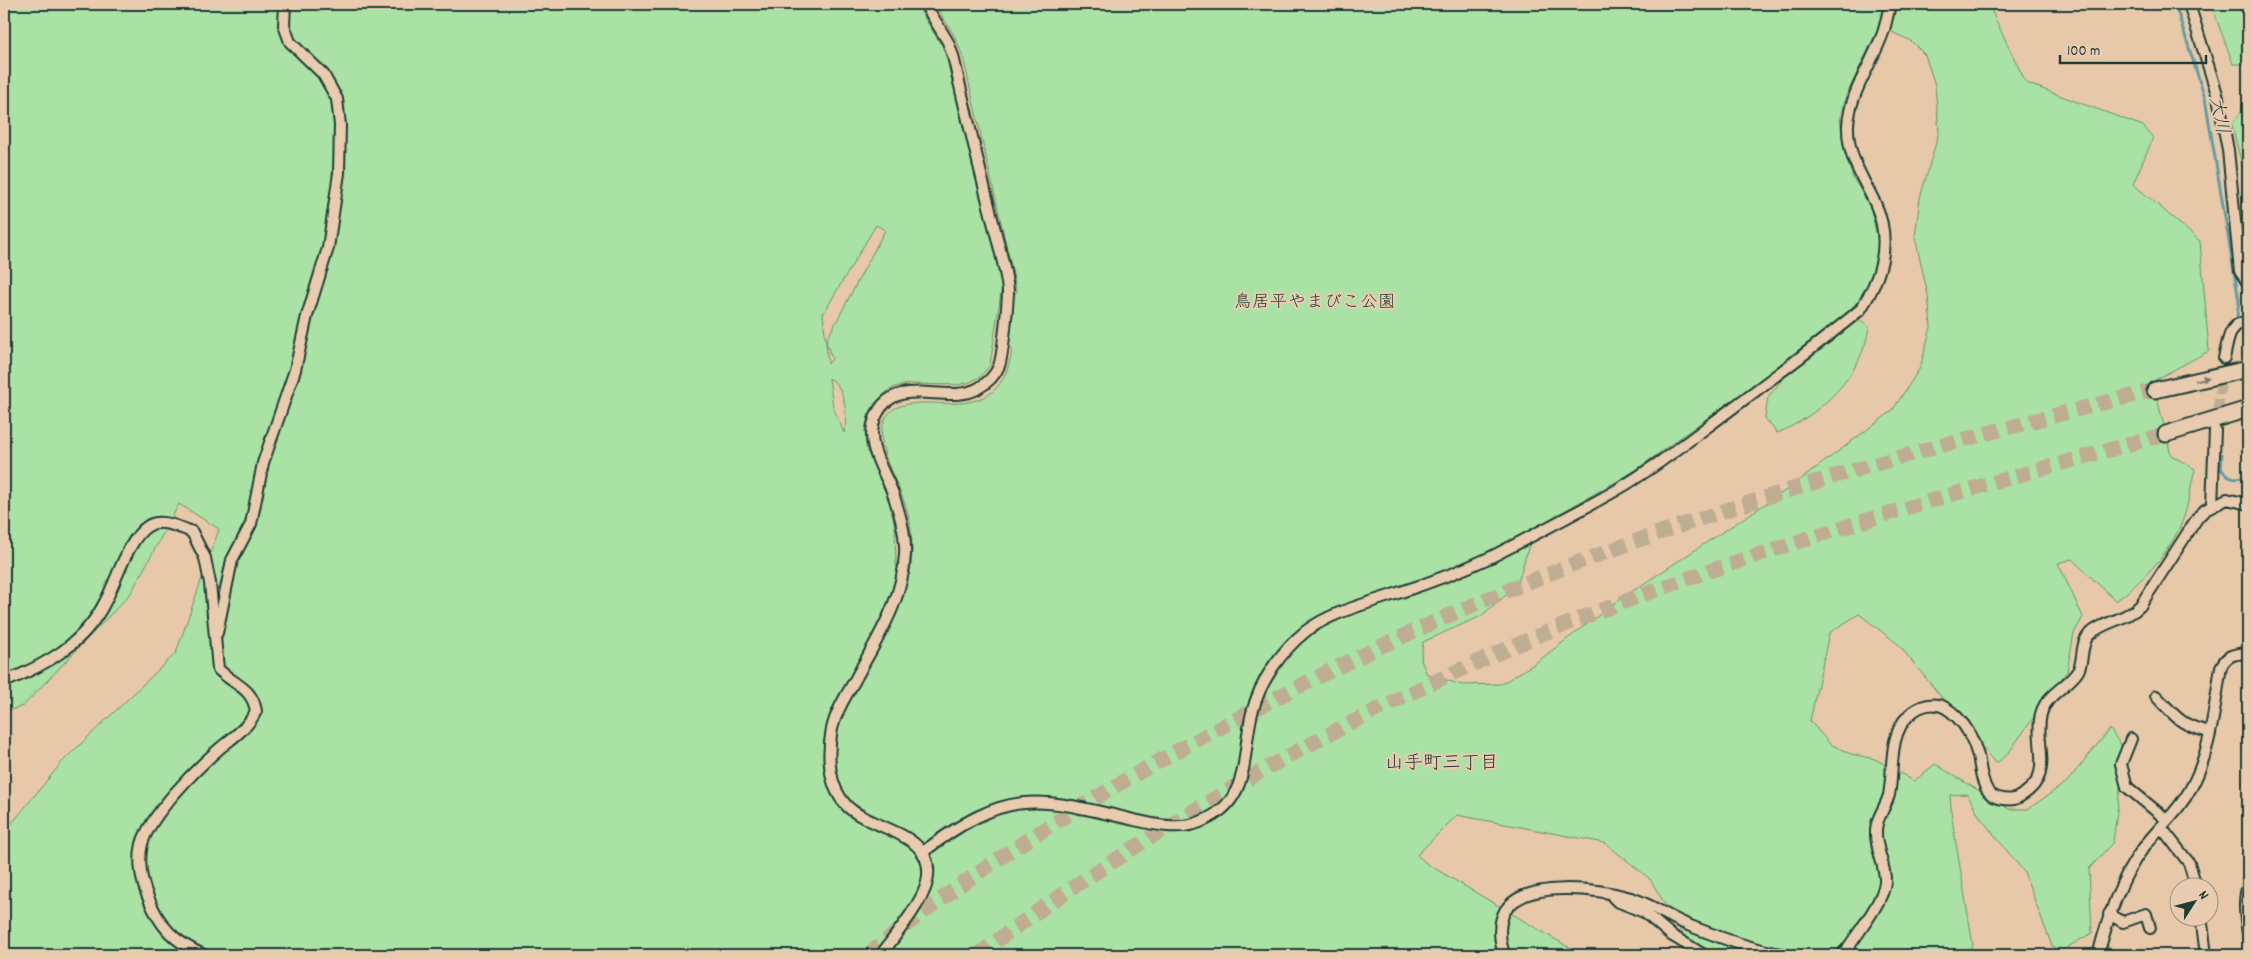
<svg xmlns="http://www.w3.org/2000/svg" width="2252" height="959" font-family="Dekko,'Klee One',sans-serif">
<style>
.green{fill:#aae2a5;stroke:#64906c;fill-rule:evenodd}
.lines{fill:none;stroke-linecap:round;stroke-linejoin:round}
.stream{stroke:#639ca5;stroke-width:3}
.minor-tunnel{stroke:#bfad92;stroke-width:10;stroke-dasharray:10 5;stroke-linecap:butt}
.highway-tunnel{stroke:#bfad92;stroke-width:15;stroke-dasharray:15 8;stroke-linecap:butt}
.minor-casing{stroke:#1f3d34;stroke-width:14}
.highway-casing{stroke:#1f3d34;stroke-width:19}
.minor{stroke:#e9ccb0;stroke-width:10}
.highway{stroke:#e9ccb0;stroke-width:15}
.oneway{fill:#7a7d6c}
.labels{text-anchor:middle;stroke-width:4;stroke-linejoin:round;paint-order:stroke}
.park-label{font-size:18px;fill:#26453a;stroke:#e9ccb0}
.water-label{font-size:19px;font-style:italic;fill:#25453d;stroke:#e9ccb0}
.neighbourhood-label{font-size:19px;fill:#1f3d34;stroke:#e9ccb0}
</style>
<rect width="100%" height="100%" fill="#e7c9aa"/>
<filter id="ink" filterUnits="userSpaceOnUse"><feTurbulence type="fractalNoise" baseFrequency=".02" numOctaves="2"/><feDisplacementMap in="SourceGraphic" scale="10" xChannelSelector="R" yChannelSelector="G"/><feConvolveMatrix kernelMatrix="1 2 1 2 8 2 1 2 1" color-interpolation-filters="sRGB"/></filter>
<g filter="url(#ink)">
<g class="green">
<path d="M4,4H916L940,43L943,44L951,66L1002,286L990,365L980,377L968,383L957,385L910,384L895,387L885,393L875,403L868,415L865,430L866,447L889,500L895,526L896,565L904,575L910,574C913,553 913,528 906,507C899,484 875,448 883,424C900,372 999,446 1012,349L1008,343L1012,296L1017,292L963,57L955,37L935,4H1995L1992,12L2026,83L2143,126L2153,138L2133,184L2200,241L2209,351L2153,381L2171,455L2195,469C2190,488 2188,511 2179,529C2165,558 2141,582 2116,601L2072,559L2058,563L2083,617L2074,633L2067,671L2009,752L1996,764L1898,644L1859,614L1829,633L1810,721L1830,744L1851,754L1875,759L1914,781L1935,764L2009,809H2028L2067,782L2110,729L2125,751L2113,842L2089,869L2092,933L2061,951L2052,946L2024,872L1980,817L1967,794L1950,795L1952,819L1973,945L1966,955H1706L1686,940L1650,879L1605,843L1457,815L1417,855L1427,864L1582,955H4V833L62,762L176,653L219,529L179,504L131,593L23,706L4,712ZM1890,31L1911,41L1925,55L1935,85L1939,132L1920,198L1915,237L1928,295L1931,327L1920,368L1892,411L1788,489L1619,600L1534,664L1501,684L1462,685L1427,674L1421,660L1423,642L1481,616L1517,586L1534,528L1633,472L1806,346L1838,321L1863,296L1876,265L1879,245L1870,206L1853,178L1844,151L1840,116L1846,96L1876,33ZM876,225L885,230L826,341L832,359L828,364L823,314ZM829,378C846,387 848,416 844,433L833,407Z"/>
<path d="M2211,4H2248V64H2233Z"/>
<path d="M2246,104L2248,105V190L2232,125Z"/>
<path d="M1862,321L1869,327C1863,374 1820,416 1777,433L1765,418L1768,397L1798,360L1847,325Z"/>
</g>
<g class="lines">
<g class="stream">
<path d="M2175,4L2205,98L2239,301L2236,323"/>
<path d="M2222,454L2221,469C2229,479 2236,479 2248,476"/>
<path d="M2240,955L2248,938"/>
</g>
<path class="minor-tunnel" d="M2216,424L2224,358"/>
<g class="highway-tunnel">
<path d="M868,955C979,865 1101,791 1227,724C1350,658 1478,599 1609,551C1787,485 1971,436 2155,390"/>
<path d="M978,955C1030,915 1085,879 1140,844C1291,748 1453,666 1621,603C1799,536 1983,485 2166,434"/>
</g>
<defs>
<g id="minor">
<path d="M2189,4L2218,97L2228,150L2240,271L2248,283"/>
<path d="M2224,358C2228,343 2228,322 2248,322"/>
<path d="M2212,506L2215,430"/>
<path d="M217,633L232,560L251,524L263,463L295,370L307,316L328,248L339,173L340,125L337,99L323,74L290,42L284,25L285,4"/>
<path d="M4,682C46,665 84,644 105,602C116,582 129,537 148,526C161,518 179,527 192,532L205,558L210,583L218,669C234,685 252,687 256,711C248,728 232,738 219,749C196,769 150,815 142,844C138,860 141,881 148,897C160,927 174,942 204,955"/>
<path d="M2156,696C2176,717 2181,726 2210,732"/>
<path d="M2131,739L2121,764L2127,787L2167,820"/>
<path d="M2161,827L2189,863L2196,886"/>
<path d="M923,852C1006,789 1034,796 1130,819C1152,824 1178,831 1200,822C1252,802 1241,756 1252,713C1260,681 1281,651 1306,631C1333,611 1367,604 1398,593C1429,583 1461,571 1491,557C1532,536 1574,514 1615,491C1656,467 1692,438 1730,410C1774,377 1818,345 1860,310C1882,277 1892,240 1875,203C1862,176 1847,156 1848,125C1850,92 1872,64 1883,33C1886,24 1888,13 1890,4"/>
<path d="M2248,884C2243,901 2245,916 2248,933"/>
<path d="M1613,897L1617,901L1644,912L1671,935L1704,955"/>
<path d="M2109,914L2123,922L2146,914L2150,928"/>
<path d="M2201,916L2206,955"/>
<path d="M881,955C894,937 923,902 927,882C938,832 872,831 847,806C828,787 827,754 832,729C836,711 846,696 855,680C876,640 903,601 905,554C906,533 899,511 892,491C882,466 863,442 877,414C897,374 946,405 977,389C986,384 995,376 999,366C1003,356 1008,301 1008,290C1005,264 996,236 990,210C977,159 965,108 953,56L948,42L925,4"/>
<path d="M1505,955C1499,943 1498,923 1505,911C1525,879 1599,889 1631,898C1653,905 1671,919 1693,927C1724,939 1754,950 1787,955"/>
<path d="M1841,955L1848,948C1859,931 1883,902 1885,882C1886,867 1876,850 1876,834C1875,819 1885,809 1889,795C1894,770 1888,736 1908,716C1916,708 1927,703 1938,705C1945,706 1952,712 1957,717C1968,728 1974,741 1978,756C1981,768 1981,787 1992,795C1997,799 2011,801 2017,798C2058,777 2033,746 2041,714C2046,694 2068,687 2078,671C2084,661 2080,644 2089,635C2103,621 2125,621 2140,606L2198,517L2205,510L2227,499L2248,504"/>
<path d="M2098,955C2108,918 2120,878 2144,847C2159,827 2179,811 2191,788C2211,752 2214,708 2221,667C2227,654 2235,654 2248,653"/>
</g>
<g id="highway">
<path d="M2155,390L2248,369"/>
<path d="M2166,434L2248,409"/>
</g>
</defs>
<use href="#minor" class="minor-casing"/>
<use href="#highway" class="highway-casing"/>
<use href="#minor" class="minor"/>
<use href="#highway" class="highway"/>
</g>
<defs><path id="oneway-solid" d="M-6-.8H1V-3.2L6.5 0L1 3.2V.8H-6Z" transform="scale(1.25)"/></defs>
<use class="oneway" href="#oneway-solid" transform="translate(2202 379) rotate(-13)"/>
</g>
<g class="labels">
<g class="park-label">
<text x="1315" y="307">鳥居平やまびこ公園</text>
</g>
<g class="water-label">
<text transform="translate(2221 115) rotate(79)" y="7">大川</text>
</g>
<g class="neighbourhood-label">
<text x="1442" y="768">山手町三丁目</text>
</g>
</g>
<rect width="2252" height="959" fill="none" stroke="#e9ccb0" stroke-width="20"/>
<rect x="10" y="10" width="2232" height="939" fill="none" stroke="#1f3d34" stroke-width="2" filter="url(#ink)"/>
<g transform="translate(2194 902) rotate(54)"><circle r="24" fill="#e9ccb0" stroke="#98937e"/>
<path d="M0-4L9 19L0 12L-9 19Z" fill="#1f3d34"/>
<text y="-8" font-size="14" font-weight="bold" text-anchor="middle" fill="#1f3d34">N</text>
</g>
<path d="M2060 55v8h146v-8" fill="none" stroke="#1f3d34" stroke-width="2.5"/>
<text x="2067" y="55" font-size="15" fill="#1f3d34" stroke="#e9ccb0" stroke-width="4" paint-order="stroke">100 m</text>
</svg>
